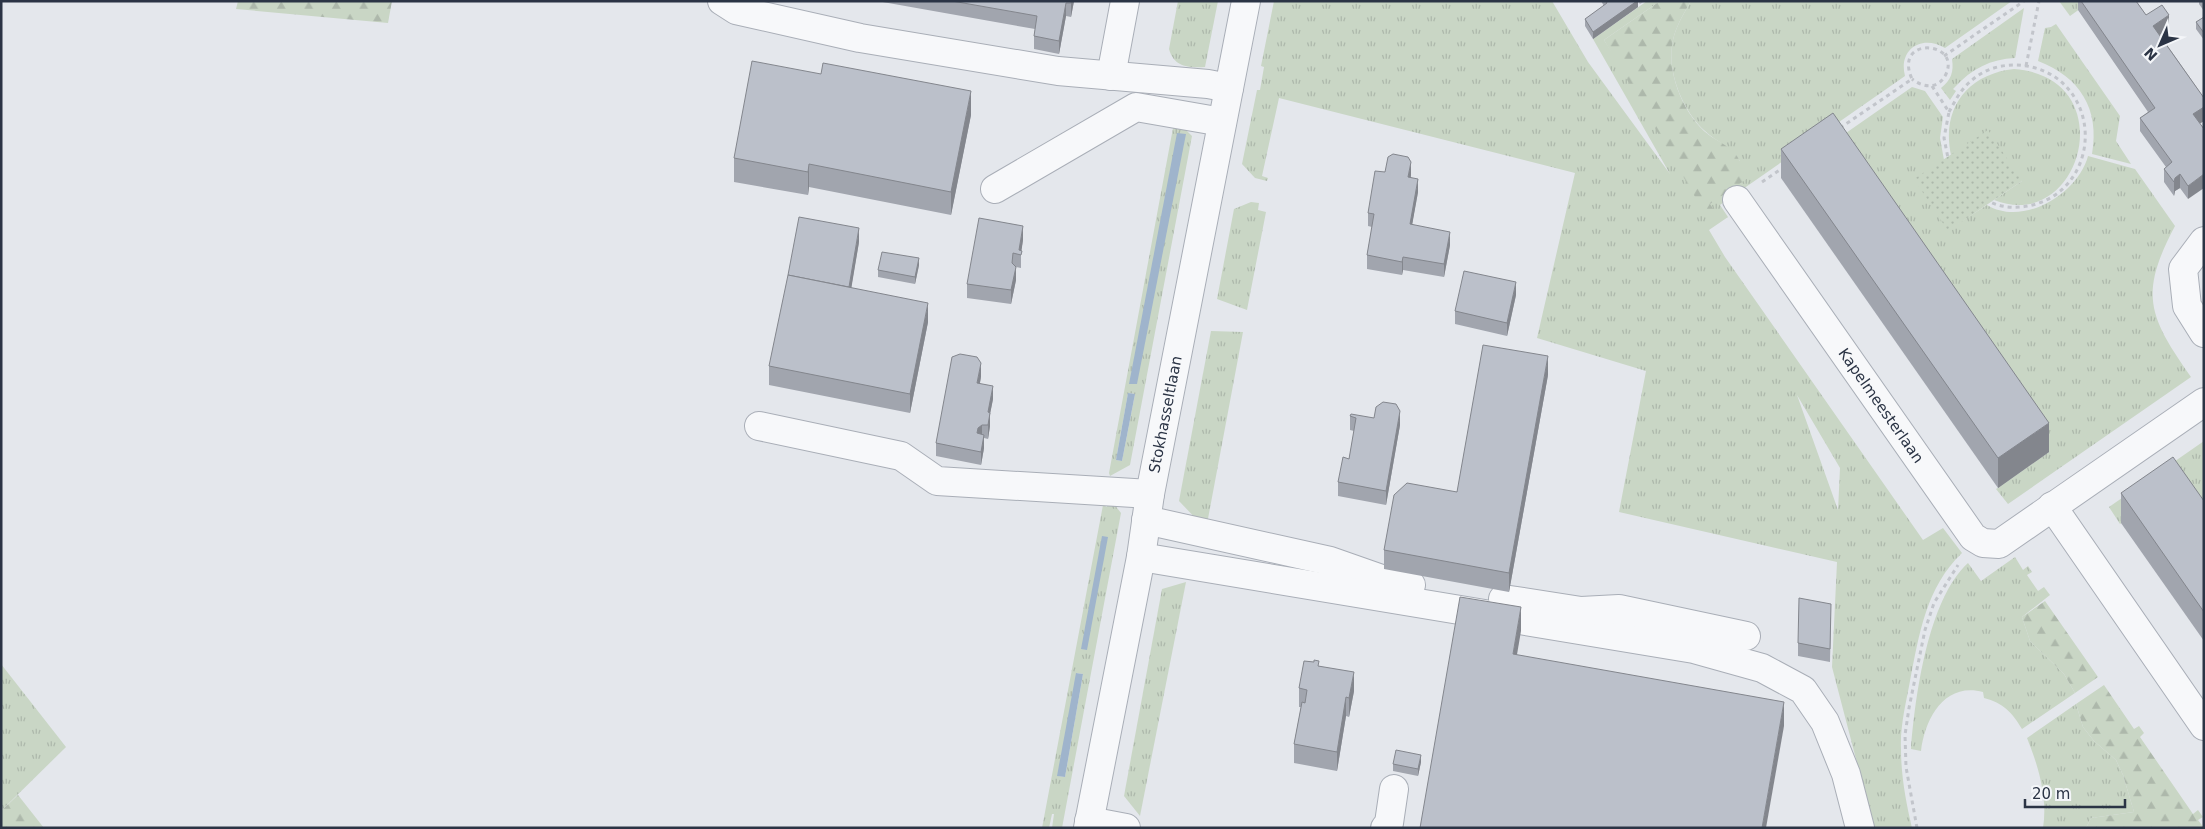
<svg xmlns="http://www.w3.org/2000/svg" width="2205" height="829" font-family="'DejaVu Sans',sans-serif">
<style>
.grass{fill:url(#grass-tufts);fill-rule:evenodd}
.forest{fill:url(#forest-firs)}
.park{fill:url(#park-dots)}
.water{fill:#9fb4cc}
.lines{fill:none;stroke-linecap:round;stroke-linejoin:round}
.minor-casing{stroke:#a9aeb7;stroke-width:30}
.path{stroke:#c2c5cb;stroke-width:3;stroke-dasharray:4 4;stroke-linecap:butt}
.minor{stroke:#f7f8fa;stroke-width:28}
.wall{fill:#a1a5ae}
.shaded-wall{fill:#83868d}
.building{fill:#bbc0ca;stroke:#83868d}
.labels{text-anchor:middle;stroke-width:5;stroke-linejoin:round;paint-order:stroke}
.street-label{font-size:15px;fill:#2b3445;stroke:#f4f6f9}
</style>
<defs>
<pattern id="grass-tufts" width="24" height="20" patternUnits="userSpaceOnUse" patternTransform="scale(1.25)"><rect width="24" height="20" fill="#c9d6c5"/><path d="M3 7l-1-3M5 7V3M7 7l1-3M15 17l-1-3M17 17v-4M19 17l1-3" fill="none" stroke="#adb8ab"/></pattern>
<pattern id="forest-firs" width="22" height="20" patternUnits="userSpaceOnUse" patternTransform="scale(1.25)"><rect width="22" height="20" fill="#c9d6c5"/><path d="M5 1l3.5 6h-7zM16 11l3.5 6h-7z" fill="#adb8ab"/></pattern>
<pattern id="park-dots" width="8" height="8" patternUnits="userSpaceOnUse" patternTransform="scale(1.25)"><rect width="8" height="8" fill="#c9d6c5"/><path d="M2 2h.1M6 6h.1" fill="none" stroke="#adb8ab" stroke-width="1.8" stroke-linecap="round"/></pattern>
</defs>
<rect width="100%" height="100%" fill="#e4e7ec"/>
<g class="grass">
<path d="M1178,1H1218L1205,67C1188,68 1174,67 1169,49Z"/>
<path d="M1274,1H1552L1588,62L1670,174L1593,39L1647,1H1660L1604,40L1710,204L1740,161C1731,146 1716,142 1705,131C1682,110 1666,70 1673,40C1676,26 1684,13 1691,1H2012L1945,48C1922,34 1898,49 1905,76L1720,205L1728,217L1709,230L1725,257L1923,540L1943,528L1962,553C1926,587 1919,635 1910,681C1906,703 1900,726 1901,749C1901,776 1906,802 1912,828H1874L1832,667L1837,562L1619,512L1646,371L1537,338L1575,173L1279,98L1262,176L1268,178L1267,181L1255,178L1242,164L1257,90H1260L1264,67L1261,66ZM1797,395L1840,468L1838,511V510Z"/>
<path d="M2059,1H2091L2070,16Z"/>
<path d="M2024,8L2015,58C1991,59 1971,69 1955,87L1953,89L1956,91L1950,100L1941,88C1951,80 1954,72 1952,59Z"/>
<path d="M2056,24L2120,116L2116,141L2131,164L2092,154C2100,109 2080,77 2038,61L2045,28L2051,27Z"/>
<path d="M2014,69C2124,77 2082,235 1994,200L2022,181L1951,155C1941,109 1967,74 2014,69Z"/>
<path d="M1912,87L1925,91L1943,117L1940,138L1944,160L1948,230L1987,205C2023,227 2078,194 2088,156L2135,169L2175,226C2139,294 2148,316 2191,377L2008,504L1996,489L2049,452L1833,142Z"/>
<path d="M1173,128L1185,129L1192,136L1130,465L1110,476L1109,473ZM1128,393L1135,394L1122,461L1116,460Z"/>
<path d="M1251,202L1259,203L1258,210L1266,212L1247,310L1217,299L1234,209Z"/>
<path d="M1211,331L1243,332L1207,524H1201L1179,501Z"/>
<path d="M2204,441V531L2173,487L2120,524L2109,507Z"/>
<path d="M1107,504H1114L1121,513L1062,828H1052L1054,814H1052L1049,828H1042L1103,505L1107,507ZM1077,673L1083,674L1065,777L1058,776Z"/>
<path d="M2015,557L2023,570L2028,566L2032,572L2027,575L2038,591L2044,587L2050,595L2022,617L2030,641L2064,674L2075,693L2022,729C2012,712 2003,703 1984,698L1983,692C1944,682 1925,719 1921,751L1911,749C1915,697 1928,599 1968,563L1981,581Z"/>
<path d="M1186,582L1140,816L1124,796L1162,589Z"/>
<path d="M1,664L66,747L1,811Z"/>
<path d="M2076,704L2083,727L2094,741L2116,760L2123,775L2134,812L2091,818L2086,828H2043C2048,798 2038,765 2027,738Z"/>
</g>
<g class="forest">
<path d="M238,1H392L388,23L236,9Z"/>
<path d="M1660,1H1691C1684,13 1676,26 1673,40C1666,70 1682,110 1704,131C1713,139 1724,143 1733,151C1740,158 1743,169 1748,178L1710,204L1717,215L1709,221L1604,40Z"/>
<path d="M2045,601L2098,677L2075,693L2064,674L2030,641L2022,617Z"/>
<path d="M2104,685L2134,729L2139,726L2144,733L2140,737L2193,814L2198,810L2203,817L2198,820L2204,828H2086L2091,818L2134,812L2123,775L2116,760L2094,741L2083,727L2076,704Z"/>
<path d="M18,795L44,828H1V811Z"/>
</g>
<path class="park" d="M1988,130L2022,181L1948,231L1914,179Z"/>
<g class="water">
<path d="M1177,133L1186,134L1137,384H1129Z"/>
<path d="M1128,393L1135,394L1122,461L1116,460Z"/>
<path d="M1102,536L1108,537L1087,650L1081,649Z"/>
<path d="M1076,673L1083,674L1065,777L1057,776Z"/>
</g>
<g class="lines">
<defs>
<g id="minor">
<path d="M722,1L736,10L860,38L1058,71L1208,84L1229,88"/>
<path d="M1111,76L1125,1"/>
<path d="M995,189L1136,107L1222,122"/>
<path id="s1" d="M1737,200L1973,537L1983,543L1999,544L2204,402"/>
<path d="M2204,241L2183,269L2187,306L2204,333"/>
<path d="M759,426L901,456L937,481L1150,494"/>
<path d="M2052,506L2204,726"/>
<path d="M1146,520L1330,561L1387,581L1411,585"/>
<path d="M1141,557L1694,649L1762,668L1803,690L1825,722L1846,774L1860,828"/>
<path d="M1503,599L1581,611L1619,609L1746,636"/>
<path d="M1089,821L1126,828"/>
<path id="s2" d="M1088,828L1141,557L1150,494L1246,1"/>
<path d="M1385,828L1389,823L1394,789"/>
</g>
</defs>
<use href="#minor" class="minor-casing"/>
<g class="path">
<path d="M1639,3L1642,1"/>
<path d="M1944,56L2024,1"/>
<path d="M2026,66L2039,1"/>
<path d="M1932,86L1949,112L1944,138L1948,158"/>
<path d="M1949,112C1955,101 1961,89 1971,81C1998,56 2047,61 2070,91C2096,124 2088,175 2052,197C2033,208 2009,211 1990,202"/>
<path d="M1840,128L1912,79C1892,35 1964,41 1945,76C1937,90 1922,87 1912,79"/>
<path d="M1762,182L1784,167"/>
<path d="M1917,828L1906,767L1905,735L1909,708L1925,630L1934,603L1958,565"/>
</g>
<use href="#minor" class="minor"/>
</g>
<g class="wall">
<path d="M877,1H1074L1071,17L1066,16L1059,54L1034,49V36L1035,29Z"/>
<path d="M1601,1H1638V7L1593,39L1585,26V19L1604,6Z"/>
<path d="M2078,1H2136L2146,15L2169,29L2160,35L2204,98V121L2200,123L2188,199L2180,188L2175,191L2174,196L2164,182V169L2166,167L2140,131V118L2148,112L2078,10Z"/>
<path d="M2199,1H2204V11L2199,4Z"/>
<path d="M2204,17V40L2196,29V22Z"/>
<path d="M971,115L951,215L809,187L808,195L734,182V158Z"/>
<path d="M1781,149L2049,452L1998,488L1781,178Z"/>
<path d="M1385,172L1411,175V177L1418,192L1412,224L1450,245L1444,277L1403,270L1402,275L1367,269V255L1372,227L1368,226V213Z"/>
<path d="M1023,240L1021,251V268L1016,267V280L1011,304L967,298V284Z"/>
<path d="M859,242L851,288L928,322L910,413L769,385V366Z"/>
<path d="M919,265L915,284L878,277V270Z"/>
<path d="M1516,295L1507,336L1455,324V311Z"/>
<path d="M1548,375L1509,592L1384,569V550L1457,492Z"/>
<path d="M981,377L980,383L993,399L990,414V426L988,439L984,438V448L981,465L936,456V443Z"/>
<path d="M1350,416L1400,425L1386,505L1338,496V482L1349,459L1354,431L1350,430Z"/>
<path d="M2121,493L2204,501V641L2121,523Z"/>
<path d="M1831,617L1830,662L1798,656V643Z"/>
<path d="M1319,666L1354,691L1349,717L1346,716L1337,771L1294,763V744L1301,707H1299V688Z"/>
<path d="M1421,762L1418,776L1393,771V764Z"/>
</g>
<g class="shaded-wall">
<path d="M1071,1H1074L1071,17Z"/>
<path d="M1635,1H1638V7L1593,39V32Z"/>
<path d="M1066,3V16L1059,54V41Z"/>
<path d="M2169,15V29L2153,39V26Z"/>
<path d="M971,91V115L951,215V192Z"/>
<path d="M2204,107V121L2193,128V114Z"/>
<path d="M1411,162V175L1408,190V177Z"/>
<path d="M809,164V187L808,195V172Z"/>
<path d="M2180,174V188L2175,191L2174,196V182L2175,178Z"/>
<path d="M2204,174V188L2188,199V186Z"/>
<path d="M1418,179V192L1410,237V224Z"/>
<path d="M1023,226V240L1021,254L1019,250Z"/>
<path d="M859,228V242L849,302V288Z"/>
<path d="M1450,232V245L1444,277V264Z"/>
<path d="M1403,257V270L1402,275V262Z"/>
<path d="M919,258V265L915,284V277Z"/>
<path d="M1016,267V280L1011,304V290Z"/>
<path d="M1516,282V295L1507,336V323Z"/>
<path d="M928,303V322L910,413V394Z"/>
<path d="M1548,356V375L1509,592V573Z"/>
<path d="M981,363V377L977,396V383Z"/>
<path d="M993,386V399L990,414V426L988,439V425L989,420L988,426V412Z"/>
<path d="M1400,411V425L1386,505V491Z"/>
<path d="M2049,423V452L1998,488V458Z"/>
<path d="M982,425V438L977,433L978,428Z"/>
<path d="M984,435V448L981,465V452Z"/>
<path d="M1521,607V631L1513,678V654Z"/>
<path d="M1354,672V691L1349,717V698Z"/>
<path d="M1346,697V716L1337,771V752Z"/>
<path d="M1784,702V726L1766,828H1762Z"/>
<path d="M1421,755V762L1418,776V769Z"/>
</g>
<g class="building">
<path d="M952,1H1071V3H1066L1059,41L1034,36L1037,16Z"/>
<path d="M1606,1H1637L1593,32L1585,19L1607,3Z"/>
<path d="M2081,1H2136L2146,15L2162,5L2169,15L2153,26L2204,98V107L2193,114L2204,129V174L2188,186L2180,174L2175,178L2174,182L2164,169L2172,162L2140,118L2155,108Z"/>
<path d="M2204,17V33L2196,22Z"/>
<path d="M752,61L821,74L823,63L971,91L951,192L809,164L808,172L734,158Z"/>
<path d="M1833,113L2049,423L1998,458L1781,149Z"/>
<path d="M1393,154L1408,157L1411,162L1408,177L1418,179L1410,224L1450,232L1444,264L1403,257L1402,262L1367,255L1374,214L1368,213L1375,171L1385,172L1388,157Z"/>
<path d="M799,217L859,228L849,287L788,275Z"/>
<path d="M979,218L1023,226L1019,250L1022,251L1021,255L1013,253L1012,263L1016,267L1011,290L967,284Z"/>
<path d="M882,252L919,258L915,277L878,270Z"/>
<path d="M1464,271L1516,282L1507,323L1455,311Z"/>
<path d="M788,275L928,303L910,394L769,366Z"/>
<path d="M1483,345L1548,356L1509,573L1384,550L1394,495L1407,483L1457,492Z"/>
<path d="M960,354L977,357L981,363L977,383L993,386L988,412L990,413L988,425H982L978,428L977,433L984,435L981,452L936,443L952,357Z"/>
<path d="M1383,402L1396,404L1400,411L1386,491L1338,482L1343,457L1349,459L1356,418L1350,416L1351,414L1374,418L1376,407Z"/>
<path d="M2173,457L2204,501V612L2121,493Z"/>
<path d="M1460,597L1521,607L1513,654L1784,702L1762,828H1420Z"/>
<path d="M1799,598L1831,604L1830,649L1798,643Z"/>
<path d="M1314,660L1319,661L1318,666L1354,672L1349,698L1346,697L1337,752L1294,744L1302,702L1305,703L1307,690L1299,688L1304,661L1314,662Z"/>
<path d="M1396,750L1421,755L1418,769L1393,764Z"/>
</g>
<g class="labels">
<g class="street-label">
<text dy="5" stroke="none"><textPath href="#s1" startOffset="251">Kapelmeesterlaan</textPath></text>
<text dy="5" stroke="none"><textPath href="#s2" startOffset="421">Stokhasseltlaan</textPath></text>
</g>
</g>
<rect width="2205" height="829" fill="none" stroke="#2b3445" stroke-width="5"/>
<g transform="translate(2160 45) rotate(225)" stroke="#f4f6f9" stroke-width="4" paint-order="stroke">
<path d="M0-4L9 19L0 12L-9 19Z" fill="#2b3445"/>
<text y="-8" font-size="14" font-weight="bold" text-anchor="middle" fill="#2b3445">N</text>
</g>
<path d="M2025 799v8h100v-8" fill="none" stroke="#2b3445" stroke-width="2.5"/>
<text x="2032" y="799" font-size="15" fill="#2b3445" stroke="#f4f6f9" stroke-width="4" paint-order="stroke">20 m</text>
</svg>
